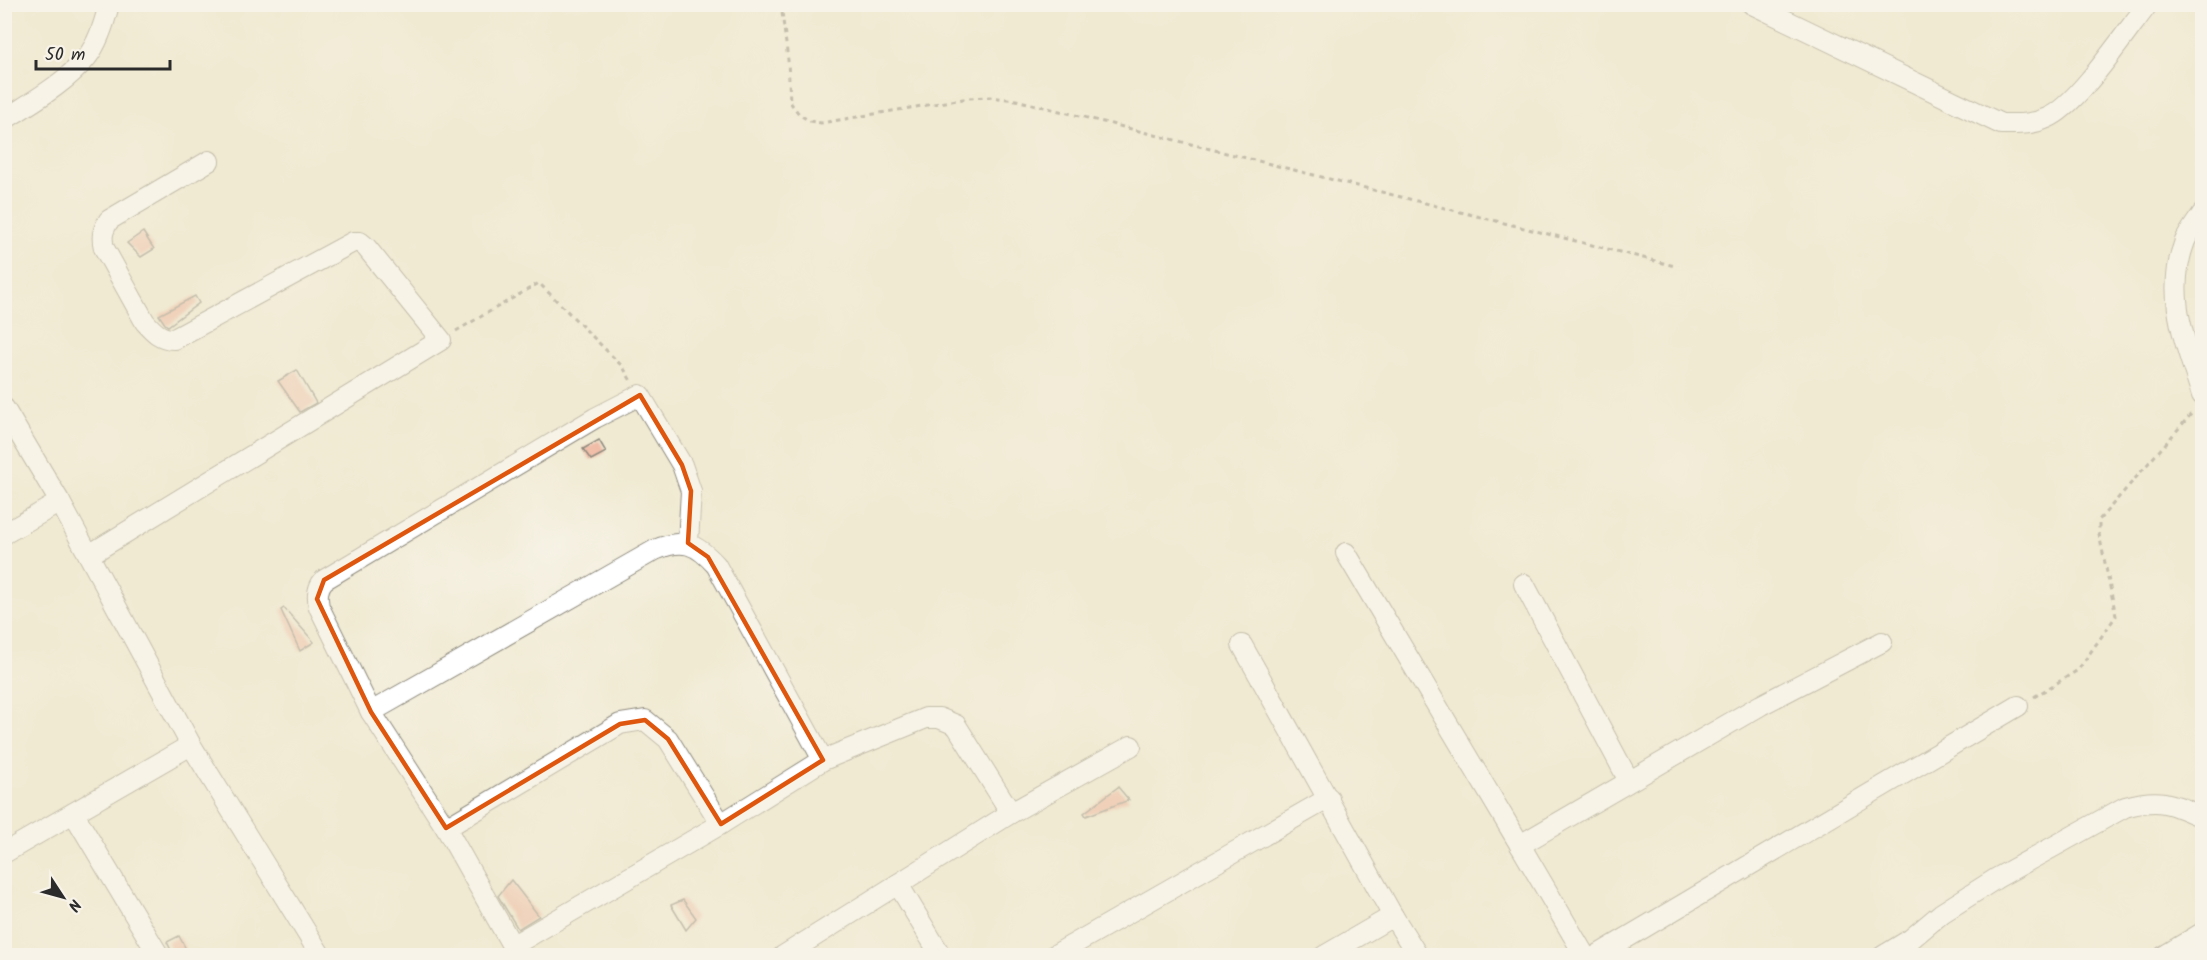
<svg xmlns="http://www.w3.org/2000/svg" width="2207" height="960" font-family="Kalam,sans-serif">
<style>
.building{fill:#efb29b}
.lines{fill:none;stroke-linecap:round;stroke-linejoin:round}
.minor-casing{stroke:#8e8a7e;stroke-width:22}
.path{stroke:#8e8a7e;stroke-width:3;stroke-dasharray:4.5 4.5;stroke-linecap:butt}
.minor{stroke:#fff;stroke-width:20}
.marked{fill:none;stroke:#df570e;stroke-width:4.5;stroke-linejoin:round}
</style>
<rect width="100%" height="100%" fill="#f7f3e8"/>
<filter id="ink" filterUnits="userSpaceOnUse"><feTurbulence type="fractalNoise" baseFrequency=".0167" numOctaves="2"/><feDisplacementMap in="SourceGraphic" scale="12" xChannelSelector="R" yChannelSelector="G"/><feConvolveMatrix kernelMatrix="1 2 1 2 8 2 1 2 1" color-interpolation-filters="sRGB"/></filter>
<filter id="wash" filterUnits="userSpaceOnUse"><feTurbulence type="fractalNoise" baseFrequency=".008" numOctaves="4" result="noise"/><feDisplacementMap in="SourceGraphic" scale="24" xChannelSelector="R" yChannelSelector="G"/><feGaussianBlur stdDeviation="1.35" result="paint"/><feColorMatrix in="noise" values="0 0 0 0 0 0 0 0 0 0 0 0 0 0 0 0 0 1.4 0 .05"/><feComposite in="paint" operator="in"/></filter>
<g filter="url(#wash)">
<rect width="100%" height="100%" fill="#f0ead2"/>
<g id="blocks">
<g class="building">
<path d="M143,232L154,249L141,257L127,243Z"/>
<path d="M195,296L199,303L168,326L165,324L159,315Z"/>
<path d="M297,370L316,403L300,412L278,381Z"/>
<path d="M599,440L606,452L591,460L583,449Z"/>
<path d="M284,608L314,642L300,651L281,610Z"/>
<path d="M1118,787L1129,800L1086,816L1084,813Z"/>
<path d="M511,880L539,916L518,929L498,896Z"/>
<path d="M683,900L696,918L686,930L671,905Z"/>
<path d="M179,936L187,951L174,956L167,942Z"/>
</g>
</g>
</g>
<g filter="url(#ink)">
<use href="#blocks" fill-opacity="0" stroke="#8e8a7e" stroke-width="1.5"/>
<g class="lines">
<defs>
<g id="minor">
<path d="M1752,4L2001,124C2018,124 2032,125 2047,118C2076,107 2126,32 2148,4"/>
<path d="M4,120C33,101 65,84 87,57C98,43 105,21 109,4"/>
<path d="M2202,214C2197,222 2189,232 2185,241C2164,296 2186,343 2202,395"/>
<path d="M4,408L60,502L191,745L321,956"/>
<path d="M4,534L60,502"/>
<path d="M1346,553L1520,845"/>
<path d="M89,555L441,340L366,247L360,242H353L174,339C160,339 153,331 145,322L104,248C101,236 103,230 109,220L209,161"/>
<path d="M1524,584L1629,781"/>
<path d="M1242,645L1393,916L1418,956"/>
<path d="M371,712L655,550C683,538 696,543 716,565L823,760"/>
<path d="M74,814L159,956"/>
<path d="M446,828L371,712L319,607C317,596 317,588 324,580L595,418L640,395L682,465L691,491L688,543"/>
<path d="M4,853L191,745"/>
<path d="M898,884L1011,813L1131,746"/>
<path d="M512,946L721,824L823,760L926,718H939L956,725L1011,813"/>
<path d="M518,956L446,828L620,724L645,720L668,739L721,824"/>
<path d="M783,956L898,884L941,956"/>
<path d="M1053,956L1329,798"/>
<path d="M1324,956L1393,916"/>
<path d="M1585,956L1520,845L1761,705L1882,642"/>
<path d="M1596,956L2018,706"/>
<path d="M1883,956L1911,939L1942,913L1997,878L2125,807C2160,797 2171,803 2202,817"/>
<path d="M2164,956L2202,933"/>
</g>
</defs>
<use href="#minor" class="minor-casing"/>
<g class="path">
<path d="M781,4L788,60L790,102L799,114L809,121L821,123L969,98L990,97L1016,100L1675,266"/>
<path d="M456,331L539,283L623,367L631,381"/>
<path d="M2034,697L2078,670L2116,616L2099,534V520L2193,412"/>
</g>
<use href="#minor" class="minor"/>
</g>
</g>
<path d="M0 0H2207V960H0ZM640,395L682,465L691,491L688,543L708,557L823,760L721,824L668,739L645,720L620,724L446,828L371,712L317,599L324,580Z" fill="#f0ead2" fill-opacity=".55" fill-rule="evenodd"/>
<path class="marked" d="M640,395L682,465L691,491L688,543L708,557L823,760L721,824L668,739L645,720L620,724L446,828L371,712L317,599L324,580Z"/>
<rect width="2207" height="960" fill="none" stroke="#f7f3e8" stroke-width="24"/>
<g transform="translate(63 897) rotate(126)" stroke="#f7f3e8" stroke-width="4.5" paint-order="stroke">
<path d="M0-4.5L10 22L0 15L-10 22Z" fill="#2b2b2b"/>
<text y="-9" font-size="16" font-weight="bold" text-anchor="middle" fill="#2b2b2b">N</text>
</g>
<path d="M36 60v9h134v-9" fill="none" stroke="#2b2b2b" stroke-width="3"/>
<text x="45" y="60" font-size="18" fill="#2b2b2b" stroke="#f7f3e8" stroke-width="4.5" paint-order="stroke">50 m</text>
</svg>
